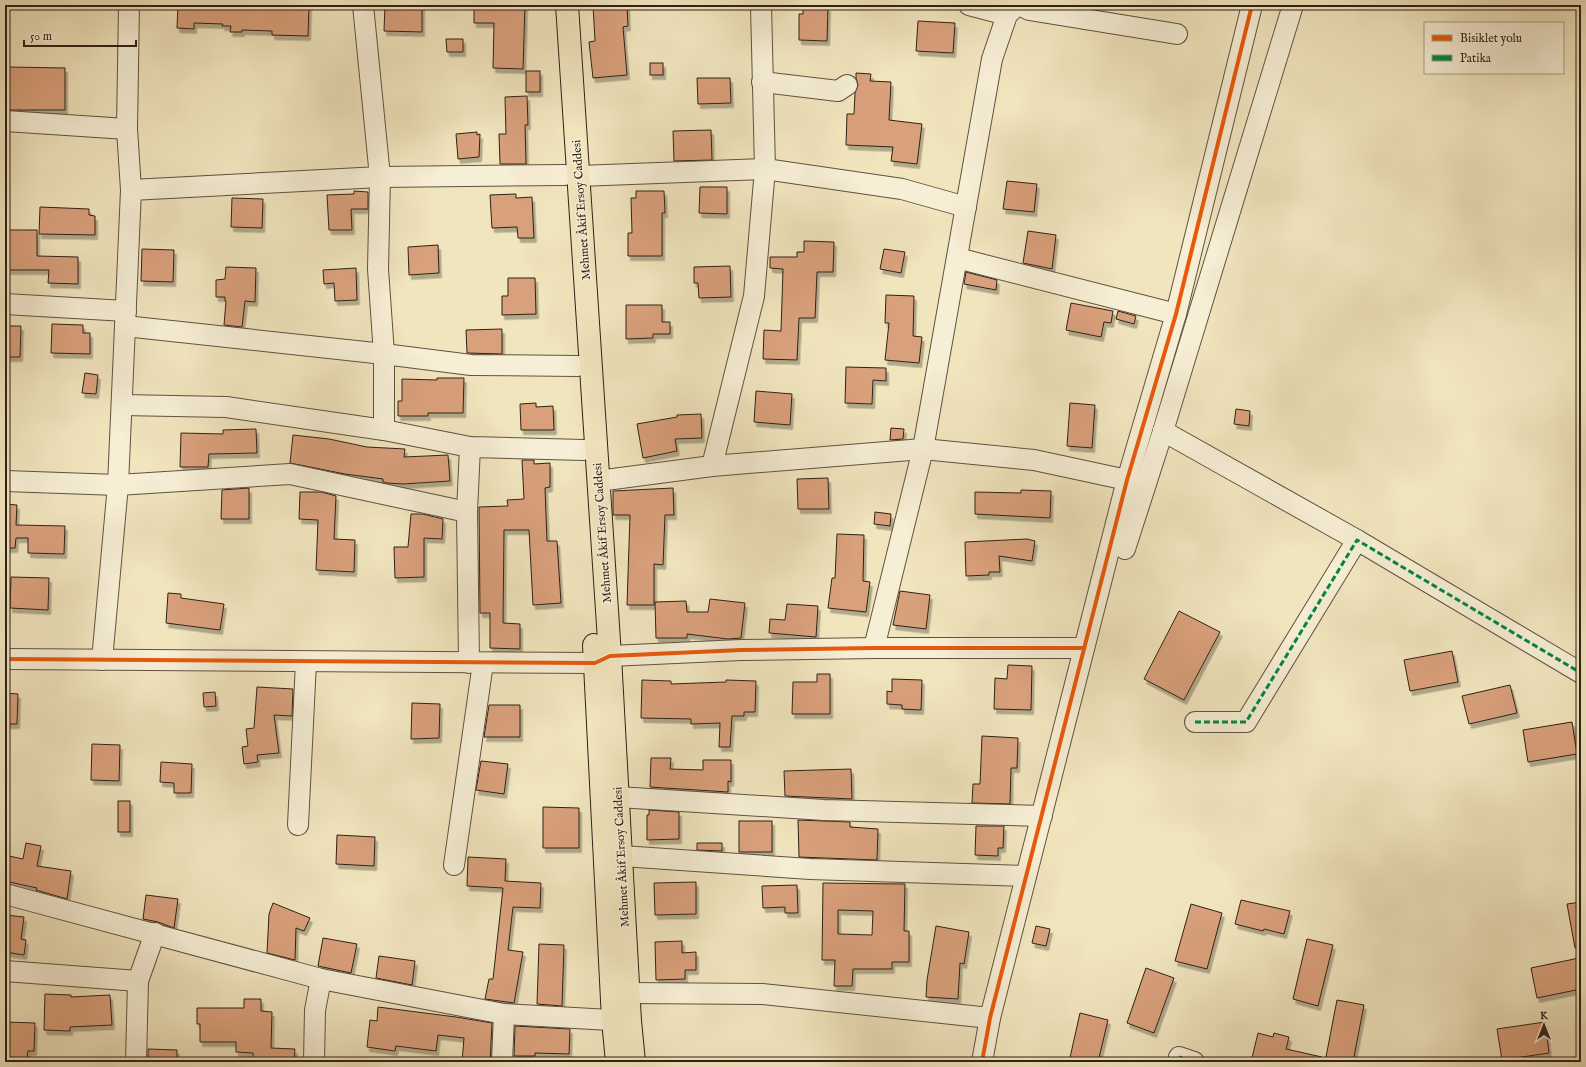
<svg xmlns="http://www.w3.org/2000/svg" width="1586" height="1067" font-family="'IM FELL English',serif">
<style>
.building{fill:#d9a07c;stroke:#2f2115;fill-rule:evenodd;filter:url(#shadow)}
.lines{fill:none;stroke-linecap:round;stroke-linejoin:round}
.minor-casing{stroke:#60523f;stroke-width:22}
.major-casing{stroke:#2f2115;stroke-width:24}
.minor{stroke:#f6eed5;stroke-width:20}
.major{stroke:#f1e5be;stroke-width:22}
.quiet{stroke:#00873e;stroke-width:3;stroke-dasharray:6 3;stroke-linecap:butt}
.cycleway-casing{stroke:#f6eed5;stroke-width:6}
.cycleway{stroke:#e8590c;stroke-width:4}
.labels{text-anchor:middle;stroke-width:3;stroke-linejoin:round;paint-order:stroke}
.street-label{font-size:12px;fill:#2f2115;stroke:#f6eed5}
</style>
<defs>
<filter id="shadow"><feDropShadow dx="2.5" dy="4.5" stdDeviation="0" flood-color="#0004"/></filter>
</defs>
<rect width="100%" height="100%" fill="#f1e5be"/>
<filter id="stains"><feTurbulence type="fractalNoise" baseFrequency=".005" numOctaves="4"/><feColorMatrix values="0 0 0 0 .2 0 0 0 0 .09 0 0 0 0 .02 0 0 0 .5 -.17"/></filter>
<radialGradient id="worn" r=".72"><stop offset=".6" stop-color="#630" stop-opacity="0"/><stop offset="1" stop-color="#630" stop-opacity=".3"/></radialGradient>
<g class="building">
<path d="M178,5L309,6L308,36L272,35V31L242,30V32H230L231,26H222L223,24L194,23V29L177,28Z"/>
<path d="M385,5L422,6V32L384,31Z"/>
<path d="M474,5H525L523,69L493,68L494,23H474Z"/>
<path d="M593,5H627L628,26L623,27L627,75L593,78L589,42L595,41Z"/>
<path d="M803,6L828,7L827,41L799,40V14H803Z"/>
<path d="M918,21L955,23L953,53L916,51Z"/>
<path d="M446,39H463V52H447Z"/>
<rect x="650" y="63" width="13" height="12"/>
<path d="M9,67L65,68V110H9Z"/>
<rect x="526" y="71" width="14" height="21"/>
<path d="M856,73L871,74L870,81L891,82L889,120L922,124L917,164L891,161L893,147L846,145L847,114H854L855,93L858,85L856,78Z"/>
<path d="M697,78H730L731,103L698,104Z"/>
<path d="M527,96L528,125H525L526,164H500L499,134H506L505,97Z"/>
<path d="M711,130L712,160L674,161L673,131Z"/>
<path d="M477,132V135L480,134L479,157L458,159L456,134Z"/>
<path d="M1007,181L1037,184L1034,212L1003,209Z"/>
<path d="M700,187H727V214L699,213Z"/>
<path d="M354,191L368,192V209H351L352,230H329L327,195L354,194Z"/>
<path d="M636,191H664L665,213H662V256H628V233H632L631,198H636Z"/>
<path d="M516,194V198L532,197L534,238H518L517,227L492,228L490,195Z"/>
<path d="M232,198L263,199L262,228L231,227Z"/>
<path d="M40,207L89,209V215L95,216V235L39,234Z"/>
<path d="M8,230H37V256L78,257V284L48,283L49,270H8Z"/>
<path d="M1028,231L1056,235L1052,269L1023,263Z"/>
<path d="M804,241L834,242L833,272H817L815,318H799L797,360L763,359L764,330L781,331L783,269L770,268V257H797V252H804Z"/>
<path d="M438,245L439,273L409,275L408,247Z"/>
<path d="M142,249L174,250L173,282L141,281Z"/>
<path d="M884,249L905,252L901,273L880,269Z"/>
<path d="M730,266L731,297L699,298L698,283H694V267Z"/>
<path d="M226,267L256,268L255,302L245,301L242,327L224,325L226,301H225V297H216V280L225,279Z"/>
<path d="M356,268L357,300L335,301L334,283L324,284L323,270Z"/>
<path d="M966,272L997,280L996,290L964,284Z"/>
<path d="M508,278H535L536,314L502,315V296H508Z"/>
<path d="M886,295L914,296L913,336L922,337L919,363L885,360L889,323H885Z"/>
<path d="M1071,303L1113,311L1111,323L1104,322L1101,337L1066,330Z"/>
<path d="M626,305H662V322H670V334H653V338L626,339Z"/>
<path d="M1118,311L1136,316L1134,324L1116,319Z"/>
<path d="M52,324L83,325V333H90V354L51,353Z"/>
<path d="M5,326H21L20,357H5Z"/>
<path d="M502,329V354L467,353L466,330Z"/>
<path d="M846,367L886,368V381L873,380L872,404L845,403Z"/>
<path d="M85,373L98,375L96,394L82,393Z"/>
<path d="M437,378H464L463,413H428V416H398V401H402V379L437,380Z"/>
<path d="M756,391L792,394L790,425L754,422Z"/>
<path d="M536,403V407L553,406L554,430H521L520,404Z"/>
<path d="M1070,403L1095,405L1092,448L1067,446Z"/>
<path d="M1236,409L1250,411L1249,426L1234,424Z"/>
<path d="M701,414L702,438L675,439L677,451L643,458L637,424L677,417V415Z"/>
<path d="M891,428L904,429L903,439L890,440Z"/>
<path d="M256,429L257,453L209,454L208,467H180L181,433L223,434V430Z"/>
<path d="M293,435L329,439L367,447L405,449L404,457L448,455L450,481L403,484L387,483L383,482V479L345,474L290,463Z"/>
<path d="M522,460H534V464L550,463V487L545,488L547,541H557L561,603L533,605L529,530H504L503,623L520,624V649L490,648V613H480L479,507L508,506L507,500L524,499Z"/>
<path d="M828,478L829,509H798L797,479Z"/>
<path d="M249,488V519H221L222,490Z"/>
<path d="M673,488L674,515H665L663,565L654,564V605H627L630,515H613V491Z"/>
<path d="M1021,490L1051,491L1050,518L975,514V492L1021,493Z"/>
<path d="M300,492H321L336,496L334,539L355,540L354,572L316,570L318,520L299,519Z"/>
<path d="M5,504L17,505L16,525L65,526L64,554L28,553V538H16L15,548H5Z"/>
<path d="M875,512L891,514L890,526L874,524Z"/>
<path d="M411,514H423L443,519L442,539L424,538V577L395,578L394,547H408Z"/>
<path d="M837,534L864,535L863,581L870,582L866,612L828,608L832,578H835Z"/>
<path d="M1027,539L1035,541L1032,561L999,556L1000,572H989V575L966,576L965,542Z"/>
<path d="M11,577L49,578L48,610L10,608Z"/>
<path d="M900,591L930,595L926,629L893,625Z"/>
<path d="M168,593L181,594V598L224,604L220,630L166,623Z"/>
<path d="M710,599L745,603L741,638L728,639L687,634V638H656L655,602L686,601L687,612H708Z"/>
<path d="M787,604L818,606L816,637L769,633L770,619L785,620Z"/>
<path d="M1179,611L1220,632L1184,700L1144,679Z"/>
<path d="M1452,651L1458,682L1410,691L1404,660Z"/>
<path d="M1008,665L1032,666L1031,710L994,709L995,678L1007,679Z"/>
<path d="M817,674H830V714H792L793,682H817Z"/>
<path d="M892,679L922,680L921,710L902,709V705L887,704V691L892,692Z"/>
<path d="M642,680L671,681V684L726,682V680L756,681L755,712H744V716H732L730,747H719L720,723L691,724V719L641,718Z"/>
<path d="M1510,685L1517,713L1469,724L1462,696Z"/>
<path d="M257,687L293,689L292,716L274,715L279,753L257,755L258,762L244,764L242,747L248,746L246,729L254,728Z"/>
<path d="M215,692L216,706L204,707L203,693Z"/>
<path d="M5,693L18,694L17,724H5Z"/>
<path d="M412,703L440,704L439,738L411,739Z"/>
<path d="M489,705H520V737H484Z"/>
<path d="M1572,722L1577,754L1528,762L1523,730Z"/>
<path d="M982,736L1018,738L1017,768H1011L1010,804L972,803L973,784H980Z"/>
<path d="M92,744L120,745L119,781L91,780Z"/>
<path d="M651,758H671L670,769L703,770V760H731V782L728,781V792L650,787Z"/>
<path d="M481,761L508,764L504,794L476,790Z"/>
<path d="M161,762L192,764L191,793H174V783L160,782Z"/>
<path d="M851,769L852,799L785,796L784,771Z"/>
<rect x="118" y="801" width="12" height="31"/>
<path d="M543,807L579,808V848H543Z"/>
<path d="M649,810L679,812V839L647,840V815H649Z"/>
<path d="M798,820L850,822V827L878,829L877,860L799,857Z"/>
<rect x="739" y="821" width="33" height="31"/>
<path d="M976,826H1004L1003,848H998V856L975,855Z"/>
<path d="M337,835L375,837L374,866L336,864Z"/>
<path d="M26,843L41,846L37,866L71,871L67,899L36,890L37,888L5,881L9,856L23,859Z"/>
<path d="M697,843H722V851L697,850Z"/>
<path d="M468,857L506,859L505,881L541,883L540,908L513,907L508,950L523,952L514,1003L485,999L489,979H493L503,888L467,886Z"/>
<path d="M696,882V914L655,915L654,883Z"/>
<path d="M823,883L905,884L904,931H909V962H892V969H853L852,986H834L835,960H822ZM838,910L873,911L872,935L838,934Z"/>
<path d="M797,885L798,913H785V907L763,908L762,886Z"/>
<path d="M146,895L178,899L174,928L158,922L143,919Z"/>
<path d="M1241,900L1290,911L1284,934L1264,929L1263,931L1235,924Z"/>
<path d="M1581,902V947L1575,948L1567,904Z"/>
<path d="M273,903L310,918L304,931L296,928L295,960L267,953L269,914Z"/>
<path d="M1191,904L1222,913L1207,969L1175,961Z"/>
<path d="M5,915L24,917L21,939L26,940L24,955L5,952Z"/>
<path d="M936,926L969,932L964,964L960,963L958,999L926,997L927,980Z"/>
<path d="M1036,926L1050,929L1046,946L1032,943Z"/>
<path d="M323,938L357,944L351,973L318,966Z"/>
<path d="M1307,939L1333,945L1318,1006L1293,999Z"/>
<path d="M682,941V953L696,952V970H685V979L656,980L655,942Z"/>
<path d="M539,944L564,945L562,1006L537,1004Z"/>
<path d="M379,956L415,961L412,985L376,978Z"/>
<path d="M1579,958L1581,966V989L1537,998L1531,968Z"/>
<path d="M1146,968L1174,978L1154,1033L1127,1023Z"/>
<path d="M45,994L71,995V997L110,995L112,1025L70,1027V1031L44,1030Z"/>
<path d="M244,999H261V1011L272,1012L271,1048L295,1049L294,1062H253V1053L236,1052V1042H200V1024H197V1008H244Z"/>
<path d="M1337,1000L1364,1005L1353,1062H1325Z"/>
<path d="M378,1007L456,1017L492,1023L490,1062H462L464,1038L438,1035L436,1051L396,1046L395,1051L367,1047L370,1020L377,1021Z"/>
<path d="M1080,1013L1108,1020L1098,1062H1069Z"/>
<path d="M5,1022L35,1023L34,1051H28L27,1058L5,1057Z"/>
<path d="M1545,1022L1549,1053L1502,1060L1497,1029Z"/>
<path d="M515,1026L570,1029L569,1054L535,1053V1056H514Z"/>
<path d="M1258,1033L1273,1037L1274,1033L1289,1037L1286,1049L1322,1057V1062H1251Z"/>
<path d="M148,1049L177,1050V1062H148Z"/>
</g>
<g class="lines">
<defs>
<g id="minor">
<path d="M363,5L380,177L378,269L384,354V430"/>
<path d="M969,5L1007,15"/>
<path d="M1020,5L1029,10L1177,34"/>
<path d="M1293,5L1163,431L1357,540"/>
<path d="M762,82L838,91L847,85"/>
<path d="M5,121L127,129"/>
<path d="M579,176L765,169L902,189L966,207"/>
<path d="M131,190L380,177L565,175"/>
<path d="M957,258L1176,314"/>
<path d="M5,304L126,311"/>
<path d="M125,326L384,354L471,365L578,366"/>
<path d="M122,405L226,407L384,430L470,447L584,450"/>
<path d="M712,466L754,296L765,169L761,5"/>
<path d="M5,481L118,485L290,474L467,512"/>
<path d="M598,481L712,466L923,449L1034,460L1127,480"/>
<path d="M1125,549L1163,431"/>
<path d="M874,648L923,449L992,59L1007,15L1017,5"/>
<path d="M5,659L595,663L610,656L741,650L874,648H1084"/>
<path d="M102,660L118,485L131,190L127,129L129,5"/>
<path d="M469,663L467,512L470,447"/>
<path d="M1195,722H1246L1357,540L1581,673"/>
<path d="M618,797L824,810L1042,816"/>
<path d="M298,825L306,662"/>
<path d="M622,856L810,869L1026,876"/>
<path d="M454,865L483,663"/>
<path d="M5,894L321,979L504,1014L628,1021"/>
<path d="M5,971L138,981"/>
<path d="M629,993L762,994L990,1018"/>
<path d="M1179,1057L1194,1062"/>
<path d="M136,1062L138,981L155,933"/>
<path d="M314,1062L315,1010L321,979"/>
<path d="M502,1062L504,1014"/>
<path d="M982,1062L990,1018L1127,480L1176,314L1252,5"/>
</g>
<g id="major">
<path d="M567,5L610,656L630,1021L634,1062"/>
<path d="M594,645L613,1020L617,1062"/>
</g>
</defs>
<use href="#minor" class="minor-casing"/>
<use href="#major" class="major-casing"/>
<use href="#minor" class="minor"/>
<use href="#major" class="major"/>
<g class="quiet">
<path d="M1195,722H1246L1357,540L1581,673"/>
<path d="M1179,1057L1194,1062"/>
</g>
<defs>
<g id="cycleway">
<path d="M5,659L595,663L610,656L741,650L874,648H1084"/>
<path d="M982,1062L990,1018L1127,480L1176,314L1252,5"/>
</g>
</defs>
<use href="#cycleway" class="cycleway-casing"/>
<use href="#cycleway" class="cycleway"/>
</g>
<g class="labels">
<g class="street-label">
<text transform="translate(581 210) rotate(-94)" y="4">Mehmet Âkif Ersoy Caddesi</text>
<text transform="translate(602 533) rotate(-94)" y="4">Mehmet Âkif Ersoy Caddesi</text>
<text transform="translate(621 857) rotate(-93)" y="4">Mehmet Âkif Ersoy Caddesi</text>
</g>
</g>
<rect width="1586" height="1067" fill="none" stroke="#f1e5be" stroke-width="20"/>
<rect x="6" y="6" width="1574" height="1055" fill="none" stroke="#2f2115" stroke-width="2"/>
<rect x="10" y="10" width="1566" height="1047" fill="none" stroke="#2f2115"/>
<rect x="1424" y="22" width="140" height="52" fill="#f6eed5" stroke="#a69c88"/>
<rect x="1432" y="35" width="20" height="6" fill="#e8590c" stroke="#a69c88"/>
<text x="1460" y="42" font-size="12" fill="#2f2115">Bisiklet yolu</text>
<rect x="1432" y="55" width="20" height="6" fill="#00873e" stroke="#a69c88"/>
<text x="1460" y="62" font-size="12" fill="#2f2115">Patika</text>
<g transform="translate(1544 1025)" stroke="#f6eed5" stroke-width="3" paint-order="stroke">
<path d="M0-3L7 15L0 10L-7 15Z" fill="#2f2115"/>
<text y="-6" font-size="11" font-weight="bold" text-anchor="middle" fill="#2f2115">K</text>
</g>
<path d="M24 40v6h112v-6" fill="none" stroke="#2f2115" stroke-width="2"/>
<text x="30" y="40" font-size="12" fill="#2f2115" stroke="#f6eed5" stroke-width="3" paint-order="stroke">50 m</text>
<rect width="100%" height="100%" filter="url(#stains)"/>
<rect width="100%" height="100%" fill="url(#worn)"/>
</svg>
